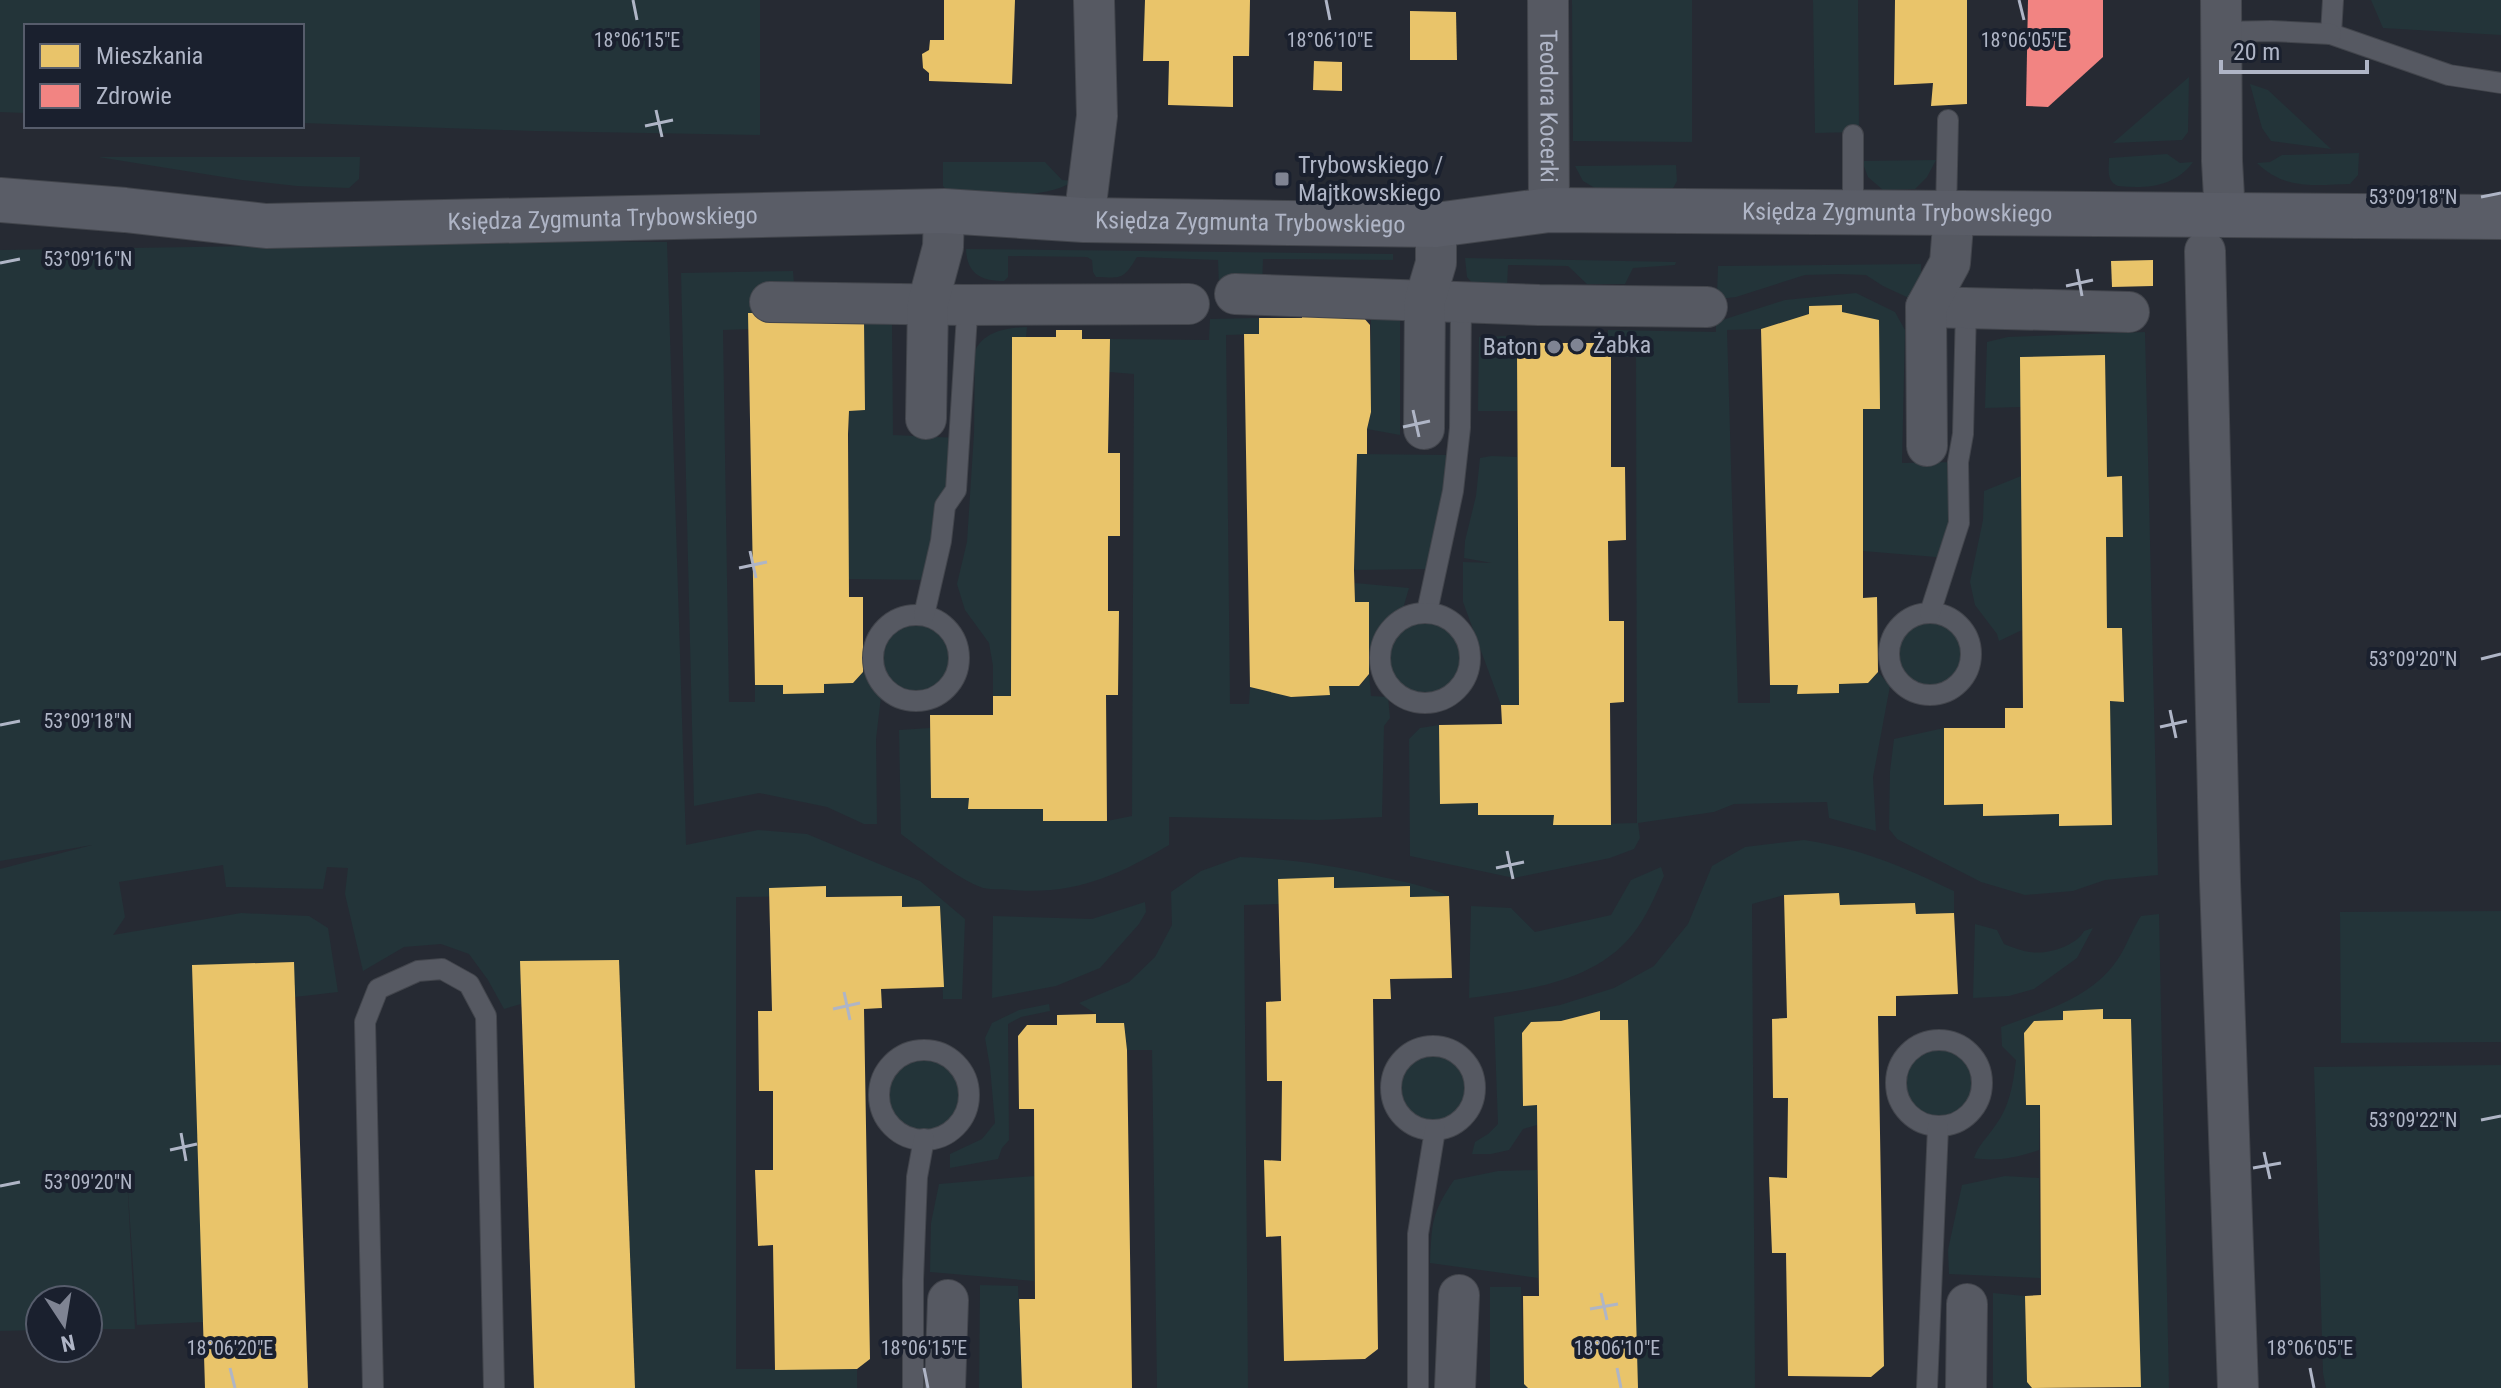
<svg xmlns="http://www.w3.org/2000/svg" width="2501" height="1388" font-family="'Roboto Condensed',sans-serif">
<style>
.green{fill:#233439}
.homes{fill:#e9c46a}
.health{fill:#f28482}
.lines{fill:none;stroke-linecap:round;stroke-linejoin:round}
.lane-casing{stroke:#42454c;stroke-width:22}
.street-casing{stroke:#42454c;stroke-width:42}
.secondary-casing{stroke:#42454c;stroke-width:46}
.lane{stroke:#565962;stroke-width:20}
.street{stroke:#565962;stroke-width:40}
.secondary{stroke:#5a5d67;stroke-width:44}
.ticks{fill:none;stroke:#afb5c6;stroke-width:3}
.poi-dot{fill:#7f8493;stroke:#1a202e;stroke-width:3}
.labels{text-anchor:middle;stroke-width:8;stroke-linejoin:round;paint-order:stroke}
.street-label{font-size:24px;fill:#afb5c6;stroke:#1a202e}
.poi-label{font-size:24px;fill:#afb5c6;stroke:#1a202e;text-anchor:start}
.ticks-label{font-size:20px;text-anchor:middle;fill:#afb5c6;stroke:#1a202e;stroke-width:8;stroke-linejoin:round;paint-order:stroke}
</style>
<rect width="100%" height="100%" fill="#262a33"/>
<g class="green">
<path d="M0,0H760V135L534,131L302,123V26H26V113L0,112Z"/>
<path d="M1572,0H1692V142L1573,141Z"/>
<path d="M1813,0H1858L1859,132L1815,133Z"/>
<path d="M2371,0H2501V35L2383,28Z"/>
<path d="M2189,77L2188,132L2182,140L2113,143Z"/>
<path d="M2250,84L2268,90L2331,149L2271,141L2262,128Z"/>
<path d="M2359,153L2358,175L2350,184C2315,185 2284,190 2257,163L2270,162L2282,155Z"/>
<path d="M2167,154L2180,163L2193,162C2175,187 2146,189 2118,186C2106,181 2109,169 2109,158Z"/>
<path d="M98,157H360L359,179L349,188L297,186L242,180Z"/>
<path d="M1936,160L1927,177L1915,189L1883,190L1868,177L1862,161Z"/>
<path d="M943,162H1045L1062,180L1074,181C1042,201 995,193 958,193L949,192L943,186Z"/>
<path d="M1676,165L1677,181L1672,190L1600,191L1583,181L1575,166Z"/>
<path d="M573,241L667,242L686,845L758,830L807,834L920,881L965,919L962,999H943L940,906L902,907L901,896L736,897V1369H857V1388H635L619,960L520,961L521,1004L504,1009L488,980L469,954L441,944L404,947L363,971L345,894L348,868L327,867L323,889L226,887L223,865L119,882L125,917L113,935L241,913L309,916L328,928L338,992L295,997L293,962L192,966L204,1322L137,1325L127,1177L135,1329H88V1300H40V1330L0,1331V869L92,845L0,861V250Z"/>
<path d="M966,249L1393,254V260L1263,259L1262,288H1219L1218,260L1137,257C1123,280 1122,278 1096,277L1093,272L1092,260L1087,257L1008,256V277L1004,281C981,281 967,274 966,249Z"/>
<path d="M1465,258L1676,262L1675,265L1633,268L1625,284H1587L1568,266L1508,265L1507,286L1474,285L1467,277Z"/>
<path d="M1921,264V281L1909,298L1883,286L1866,275L1840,274L1805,275L1736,297L1719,299L1717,295L1718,266Z"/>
<path d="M793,271L794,283L749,329L723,330L729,702H755V685H783V694L824,693V684L853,683L863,672L881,697L876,739L877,824H864L827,807L759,793L694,806L681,273Z"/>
<path d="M1856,293L1895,312L1905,330L1902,463L1958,462L1948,558L1863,551V409H1880L1842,312L1841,305L1809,306V314L1761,329L1727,330L1738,703H1770V685H1798V694L1838,693L1839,684L1868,683L1878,672L1890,686L1873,777L1876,831L1829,818L1827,802L1734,804L1714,812L1638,823L1640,838L1634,849L1610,858L1514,878L1410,856L1409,739L1420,728L1439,725L1440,804L1478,803V815H1554V825L1637,823L1636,357H1610L1607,343L1608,330L1716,332V322L1785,300Z"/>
<path d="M1371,306L1400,314V435L1367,429L1371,412Z"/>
<path d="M1259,318V334L1226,335L1230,704H1249L1250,687L1291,697L1329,695V686H1360L1369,674V602H1355V583L1409,588L1402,612L1380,628L1369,674L1371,696L1388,697L1390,718L1384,726L1382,817L1319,820L1169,817V845C1117,876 1075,895 1013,890C1004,889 992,890 983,888C957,879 923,850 901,834L899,730L930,728L931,798H969V809H1043L1044,821H1107L1132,816L1134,374L1109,372L1110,339L1209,340L1210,319Z"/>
<path d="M864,324H892L893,435L960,438L933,580L848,579L849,411L865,409Z"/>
<path d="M1027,327L1026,337H1012L1011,696H993V666L989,643L965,610L957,584L967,542L974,433L975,351C984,331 1007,328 1027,327Z"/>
<path d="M2145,332L2158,875L2105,880L2073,891L2025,895L1981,882L1897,839L1889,829L1890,771L1894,739L1944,728L1945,805L1983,804L1984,816L2059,814V825L2110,701H2124L2122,629L2107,628L2106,537H2122L2121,476L2107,477L2105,356L2021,357V407L1985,408L1987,342L2008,337Z"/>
<path d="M1506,336L1521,350L1517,353V411H1478L1479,337Z"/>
<path d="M1357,454L1448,455L1447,480L1428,569L1354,570Z"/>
<path d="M1491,456L1517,457L1519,705H1501L1463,602V562L1492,563L1464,558L1465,541L1476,496L1480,458Z"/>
<path d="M2021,476L2022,630L1999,641L1997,634L1975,605L1970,582L1983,520L1984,491Z"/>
<circle cx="1930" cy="654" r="41"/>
<circle cx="1425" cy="658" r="45"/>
<circle cx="916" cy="658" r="43"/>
<path d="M1804,840C1863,849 1901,866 1954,891V913L1916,914L1915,903L1840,905L1839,893L1784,895L1752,904L1755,1388H1635L1638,1387L1627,1020H1600L1599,1011L1561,1021L1531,1022L1522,1033L1523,1105H1537V1125L1523,1129L1509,1150L1491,1154H1472L1475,1142L1488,1134L1498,1124L1494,1017L1560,1005L1614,988L1654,966L1688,924L1712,866L1745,847Z"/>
<path d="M1240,857C1290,859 1333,865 1382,877C1405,882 1427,886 1449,896L1410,897L1409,886L1334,888V878L1278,879L1280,904L1244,905L1248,1388H1157L1152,1050H1127L1124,1023H1096V1014L1079,1003L1129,982L1155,957L1172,925L1171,892L1201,871Z"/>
<path d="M1661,867L1664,876C1655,896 1646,918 1632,935C1593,983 1526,990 1469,998L1471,906L1511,908L1535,932L1611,915L1631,880Z"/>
<path d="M1145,902L1146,912L1139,924L1100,968L1056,986L992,998L993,916L1092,919Z"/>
<path d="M2501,911V1042L2341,1043L2340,912Z"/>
<path d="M2159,914L2169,1388H2120L2141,1387L2063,1020L2024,1033L2026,1105H2040L2039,1150C2019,1157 1996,1162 1974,1158C1979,1144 1987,1138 1995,1126C2010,1106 2013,1084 2016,1060L2002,1046L2001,1027C2046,1010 2095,998 2121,954C2128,942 2133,928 2141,916Z"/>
<path d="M1975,924L1997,930L2004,944C2012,947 2021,951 2030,952C2047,955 2076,946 2084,931L2093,928L2077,958L2034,989L2009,996L1973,998Z"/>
<path d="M1049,1004L1050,1011L1021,1017L1008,1024L1009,1140L1002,1148L998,1159L950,1168V1154L982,1139L995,1123L990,1067L985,1038L992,1023L1019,1010Z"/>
<circle cx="1939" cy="1083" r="43"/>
<circle cx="1433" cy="1088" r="42"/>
<circle cx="924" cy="1095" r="45"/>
<path d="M2501,1065V1388H2326L2323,1373L2314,1067Z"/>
<path d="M1537,1170L1538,1278L1430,1263C1432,1223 1431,1214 1454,1180L1498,1171Z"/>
<path d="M1034,1176V1281L930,1272L931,1223L939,1184Z"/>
<path d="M2005,1176L2039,1178L2040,1278L1949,1274L1948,1250L1962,1185Z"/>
<path d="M980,1285L1018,1286L1022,1388H979Z"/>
<path d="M1490,1287H1521L1524,1384L1528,1388H1490Z"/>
<path d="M1993,1293L2025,1296L2027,1382L2032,1388H1993Z"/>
</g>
<g class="homes">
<path d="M944,0H1015L1012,84L929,81V73L923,68L922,54L929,50L930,40H944Z"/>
<path d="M1145,0H1250L1249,56H1233V107L1168,105L1169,61H1143Z"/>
<path d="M1895,0H1967V104L1931,106L1933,83L1894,85Z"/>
<path d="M1410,11L1456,12L1457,60H1410Z"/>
<path d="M1314,61L1342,62V91L1313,90Z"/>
<path d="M2153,260V286L2112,287L2111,261Z"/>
<path d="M1842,305V312L1879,320L1880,409H1863V598L1877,597L1878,672L1868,683L1839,684V693L1797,694L1798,685H1770L1761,329L1809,314V306Z"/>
<path d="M1302,310H1333V318L1363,317L1370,325L1371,412L1367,429V454H1357L1354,570L1355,602H1369V674L1359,686H1329L1330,695L1291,697L1250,687L1244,334H1259V318H1302Z"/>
<path d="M748,313H794L864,320L865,410L849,411L848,434L849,597H863V672L853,683L824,684V693L783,694V685H755Z"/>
<path d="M1056,330H1082V339H1110L1108,453H1120V536H1108V611H1119L1118,695H1106L1107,821H1043V809H968L969,798H931L930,715H993V696H1011L1012,337H1056Z"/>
<path d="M1529,343H1611V467H1625L1626,540L1608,541L1609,621H1624V702L1610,703L1611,825H1553L1554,815H1478V803L1440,804L1439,725L1502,724L1501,705H1519L1517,353Z"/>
<path d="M2105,355L2107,477L2122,476L2123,537H2106L2107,628H2122L2124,702L2110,701L2112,825L2059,826V814L1983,816V804L1944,805V728H2005V708H2023L2020,357Z"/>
<path d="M1334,877V888L1410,886V897L1449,896L1452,978L1390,979L1391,999H1373L1378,1349L1365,1359L1284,1361L1281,1236L1266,1237L1264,1160L1281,1161L1282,1081H1267L1266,1002L1281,1001L1278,879Z"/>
<path d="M826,886V897L902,896V907L940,906L944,987L881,989L882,1008L864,1009L870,1359L857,1369L775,1370L773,1245L758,1246L755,1170H773V1091H759L758,1011H772L769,888Z"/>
<path d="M1839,893L1840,905L1915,903L1916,914L1954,913L1958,994L1896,996V1016H1878L1884,1366L1871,1377L1788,1376L1786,1253H1772L1769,1177L1787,1178L1788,1098H1773L1772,1019L1787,1018L1784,895Z"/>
<path d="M619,960L635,1388H534L520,961Z"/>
<path d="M294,962L308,1388H205L192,965Z"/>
<path d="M2103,1009V1019H2131L2141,1387L2032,1388L2027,1382L2025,1296L2041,1295L2040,1105H2026L2024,1033L2034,1021L2063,1020V1011Z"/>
<path d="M1600,1011V1020H1628L1638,1388H1528L1524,1384L1523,1296H1539L1537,1105L1523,1106L1522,1033L1531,1022L1561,1021Z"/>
<path d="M1096,1014V1023H1124L1127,1050L1132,1388H1022L1019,1299H1035L1034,1109H1019L1018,1036L1027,1025H1057V1015Z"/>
</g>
<path class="health" d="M2028,0H2103V57L2048,107L2026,106Z"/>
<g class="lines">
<defs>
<g id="lane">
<path d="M2333,0L2331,34L2449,75L2501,83"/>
<path d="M2221,32L2271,31L2331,34"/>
<path d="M1853,135V213"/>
<path d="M1946,213L1948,120"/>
<path d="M1427,612L1453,491L1460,428L1461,302"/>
<circle cx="1930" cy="654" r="41"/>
<path d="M1930,613L1959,523L1958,462L1963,434L1966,308"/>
<circle cx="1425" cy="658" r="45"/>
<circle cx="916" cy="658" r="43"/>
<path d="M924,615L941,541L945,506L956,490L967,315L964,305"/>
<circle cx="1939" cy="1083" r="43"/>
<circle cx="1433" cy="1088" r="42"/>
<circle cx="924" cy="1095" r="45"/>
<path d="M373,1388L365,1022L378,989L418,971L442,969L469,984L486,1016L494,1388"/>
<path d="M913,1388V1280L917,1177L924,1139"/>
<path d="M1418,1388V1234L1435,1130"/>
<path d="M1927,1388L1938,1127"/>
</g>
<g id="street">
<path id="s1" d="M1548,0L1549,210"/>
<path d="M2221,0L2222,161L2225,215"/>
<path d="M1084,220L1097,116L1094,0"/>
<path d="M2205,251L2220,881L2238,1388"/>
<path d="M1235,294L1539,305L1707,307"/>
<path d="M770,302L964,305L1189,304"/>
<path d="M1926,307L2129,312"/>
<path d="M926,419L928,303L943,247L944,211"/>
<path d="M1424,429L1425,300L1436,263V225"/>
<path d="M1927,446L1926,307L1950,263L1954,213"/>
<path d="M945,1388L948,1300"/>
<path d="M1455,1388L1459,1295"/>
<path d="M1966,1388L1967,1304"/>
</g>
<g id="secondary">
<path id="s2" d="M0,200L125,210L266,226L944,211L1084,220L1436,225L1549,210L2501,217"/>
</g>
</defs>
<use href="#lane" class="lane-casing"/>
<use href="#street" class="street-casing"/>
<use href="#secondary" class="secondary-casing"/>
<use href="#lane" class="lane"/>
<use href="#street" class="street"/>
<use href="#secondary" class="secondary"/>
</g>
<path class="ticks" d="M633,0L637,20M1326,0L1330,20M2019,0L2024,20M656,110L662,137M645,126L673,120M2481,197L2501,193M0,263L20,259M2077,269L2082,296M2066,286L2093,280M1413,410L1419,437M1403,427L1430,421M750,551L756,578M739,568L767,562M2481,659L2501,654M2170,710L2176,738M0,725L20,721M2160,727L2187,721M1507,851L1513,879M1496,868L1524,862M844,992L850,1020M833,1009L860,1003M2481,1120L2501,1116M181,1133L186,1161M170,1150L197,1144M2264,1152L2270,1179M2253,1168L2281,1163M0,1186L20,1182M1601,1293L1607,1320M1590,1309L1618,1304M230,1368L235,1388M924,1368L928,1388M1617,1368L1621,1388M2310,1368L2314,1388"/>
<g class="poi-dot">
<rect x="1274" y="171" width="16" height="16" rx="4"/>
<circle cx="1577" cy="345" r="8"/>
<circle cx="1554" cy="347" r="8"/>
</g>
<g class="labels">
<g class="street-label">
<text dy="8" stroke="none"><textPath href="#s1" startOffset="106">Teodora Kocerki</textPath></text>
<text dy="8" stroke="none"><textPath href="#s2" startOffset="1900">Księdza Zygmunta Trybowskiego</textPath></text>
<text dy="8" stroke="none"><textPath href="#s2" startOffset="604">Księdza Zygmunta Trybowskiego</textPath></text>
<text dy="8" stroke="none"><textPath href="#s2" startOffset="1252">Księdza Zygmunta Trybowskiego</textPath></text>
</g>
<g class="poi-label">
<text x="1298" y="173">Trybowskiego /<tspan x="1298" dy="28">Majtkowskiego</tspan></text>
<text x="1593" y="353">Żabka</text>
<text x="1538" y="355" text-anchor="end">Baton</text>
</g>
</g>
<g class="ticks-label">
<text x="637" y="47">18°06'15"E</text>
<text x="1330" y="47">18°06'10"E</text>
<text x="2024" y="47">18°06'05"E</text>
<text x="2413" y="204">53°09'18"N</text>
<text x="88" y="266">53°09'16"N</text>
<text x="2413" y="666">53°09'20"N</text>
<text x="88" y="728">53°09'18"N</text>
<text x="2413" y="1127">53°09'22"N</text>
<text x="88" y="1189">53°09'20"N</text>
<text x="230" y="1355">18°06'20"E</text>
<text x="924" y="1355">18°06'15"E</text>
<text x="1617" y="1355">18°06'10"E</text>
<text x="2310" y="1355">18°06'05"E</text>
</g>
<rect x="24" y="24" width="280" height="104" fill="#1a202e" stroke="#565c6b" stroke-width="2"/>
<rect x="40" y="44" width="40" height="24" fill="#e9c46a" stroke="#565c6b" stroke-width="2"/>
<text x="96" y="64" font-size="24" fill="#afb5c6">Mieszkania</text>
<rect x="40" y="84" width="40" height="24" fill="#f28482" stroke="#565c6b" stroke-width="2"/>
<text x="96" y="104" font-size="24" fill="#afb5c6">Zdrowie</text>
<g transform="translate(64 1324) rotate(168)"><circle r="38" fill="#1a202e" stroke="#565c6b" stroke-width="2"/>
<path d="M0-6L14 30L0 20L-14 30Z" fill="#7f8493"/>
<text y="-12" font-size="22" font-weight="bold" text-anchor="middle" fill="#afb5c6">N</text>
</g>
<path d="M2221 60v12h146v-12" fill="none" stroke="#afb5c6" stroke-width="4"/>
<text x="2233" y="60" font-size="24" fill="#afb5c6" stroke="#1a202e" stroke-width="6" paint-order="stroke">20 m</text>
</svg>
